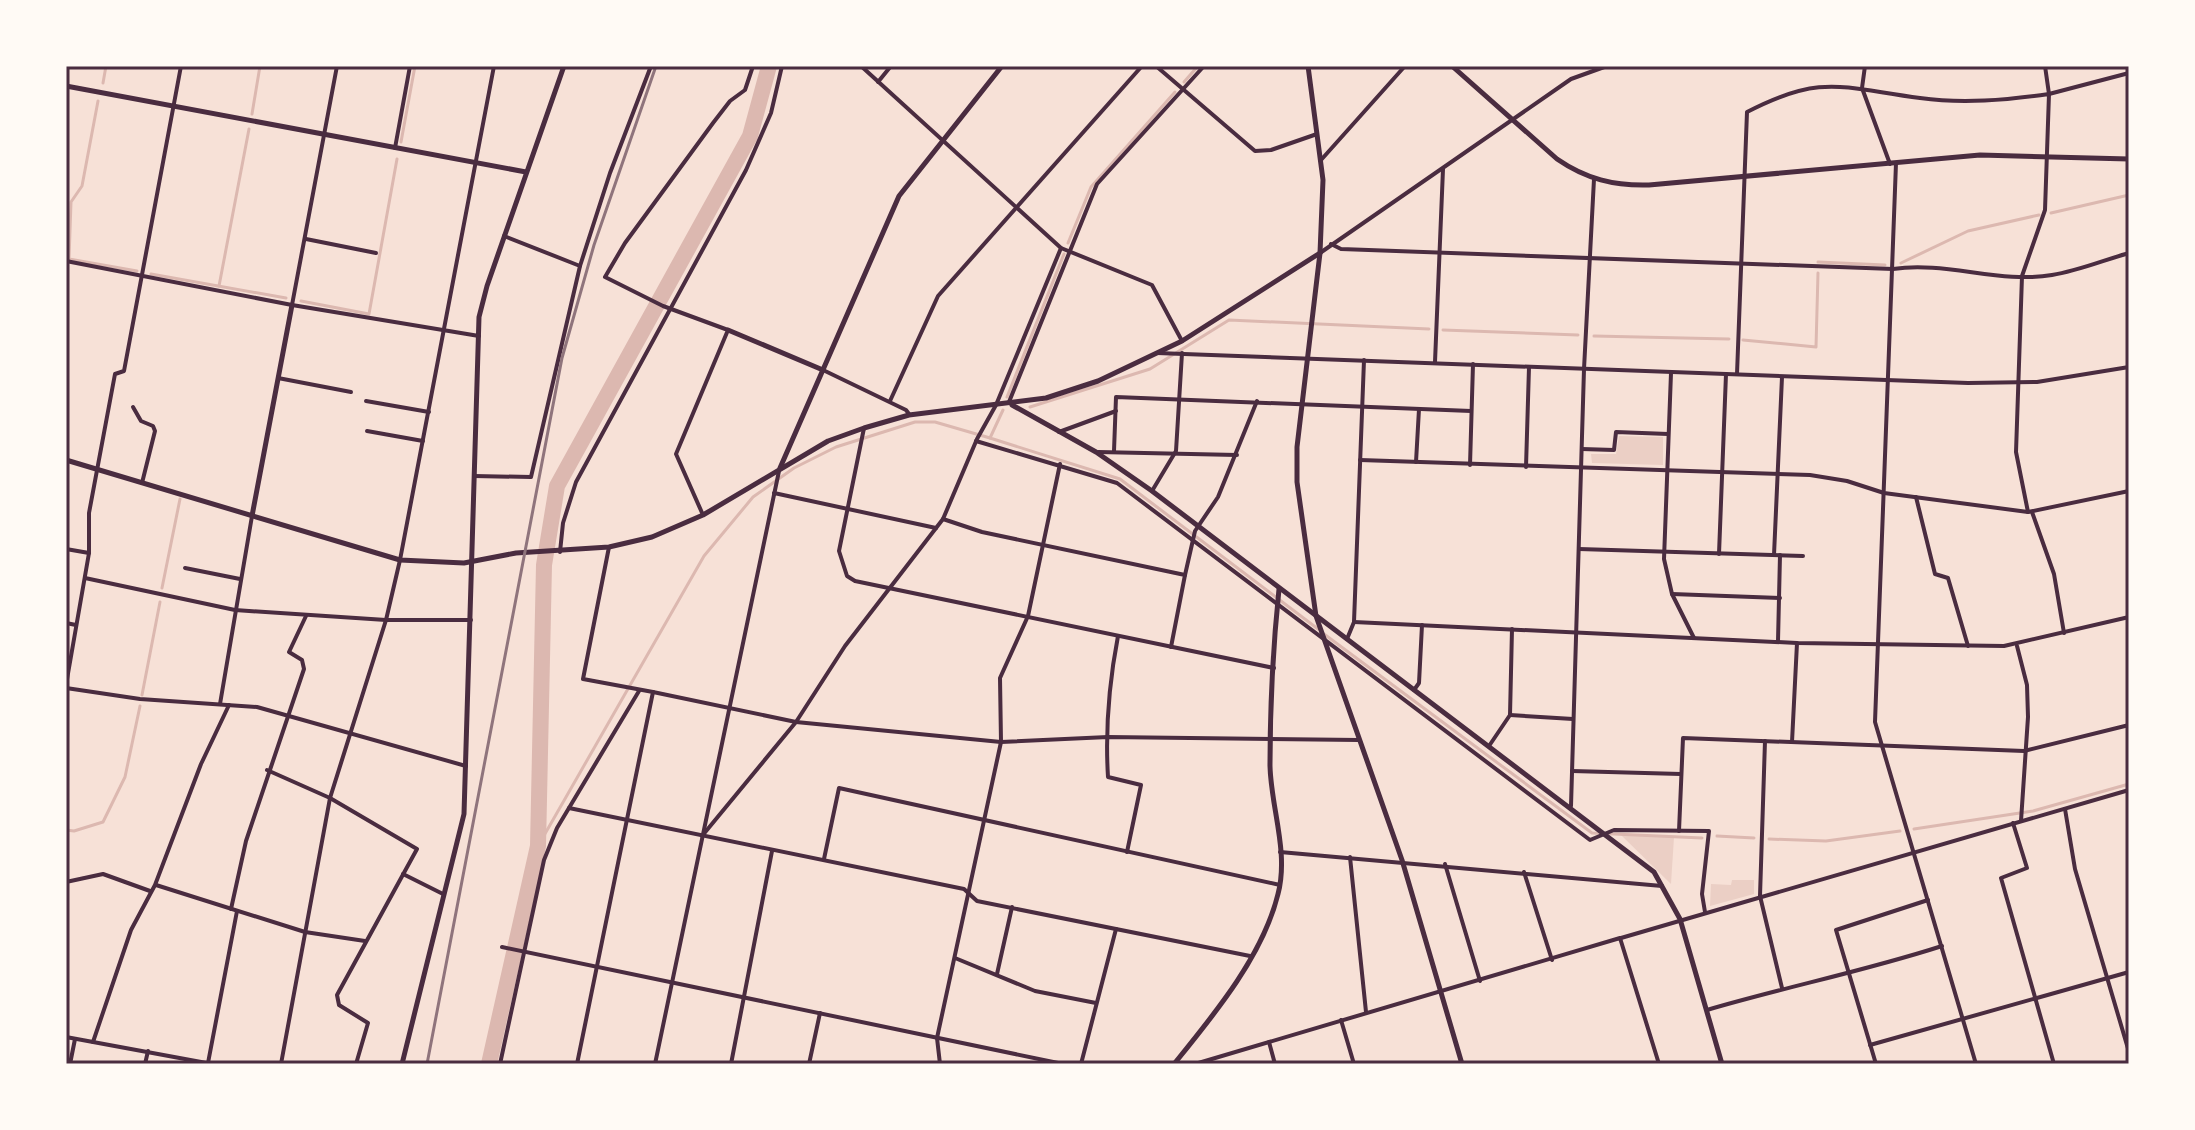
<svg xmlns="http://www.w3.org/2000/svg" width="2195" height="1130" font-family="Cabin,sans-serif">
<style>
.green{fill:#ebcfc5}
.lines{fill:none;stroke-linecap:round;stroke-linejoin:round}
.stream{stroke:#dcb8b0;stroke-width:3}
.river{stroke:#dcb8b0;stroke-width:16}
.minor{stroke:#4a2c40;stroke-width:4}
.tertiary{stroke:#4a2c40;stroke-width:5}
.rail{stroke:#8f747c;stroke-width:3}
.neatline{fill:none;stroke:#4a2c40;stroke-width:3}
</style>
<rect width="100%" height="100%" fill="#f7e1d7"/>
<g class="green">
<path d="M1619,436L1663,437V465L1592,463L1591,454H1616Z"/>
<path d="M1621,835L1674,837L1671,884Z"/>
<path d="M1732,880H1754V894L1710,906L1711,884L1731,885Z"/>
</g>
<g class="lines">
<g class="stream">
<path d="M1184,82L1198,66"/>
<path d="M103,83L106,66"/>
<path d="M98,101L82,186L71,202L69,259L137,271"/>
<path d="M252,114L260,66"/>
<path d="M401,142L415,66"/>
<path d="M2051,213L2129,195"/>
<path d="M1068,243L1091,187L1175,92"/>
<path d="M1818,262L1885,265"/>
<path d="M1901,263L1968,231L2039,215"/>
<path d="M151,274L286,298"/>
<path d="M219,286L249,129"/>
<path d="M301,301L369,314L397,159"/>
<path d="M1443,330L1578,335"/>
<path d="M1594,336L1729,339"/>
<path d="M1743,340L1816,347L1818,273"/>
<path d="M1007,397L1064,254"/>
<path d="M1030,407L1150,369L1229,320L1429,329"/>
<path d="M1003,410L990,438L1120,479L1318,629"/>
<path d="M162,588L180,499"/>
<path d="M1324,634L1592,833L1702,838"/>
<path d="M142,695L160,602"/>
<path d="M1914,829L2033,811L2129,784"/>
<path d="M66,830L74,831L103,822L125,777L140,706"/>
<path d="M1717,836L1754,838"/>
<path d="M1769,839L1826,841L1900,831"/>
<path d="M538,846L704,556L753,497L794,468L836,447L915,422H935L990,438"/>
</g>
<path class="river" d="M489,1064L538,846L544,565L557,486L750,136L769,66"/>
<g class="minor">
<path d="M861,66L1061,248L1152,285L1182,341"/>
<path d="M1156,66L1255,151L1271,150L1317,134"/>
<path d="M1865,66L1862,88L1890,164"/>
<path d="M2045,66L2049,94L2129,73"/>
<path d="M878,82L891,66"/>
<path d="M395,148L410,66"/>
<path d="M1321,160L1405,66"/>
<path d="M1896,163L1875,722L1976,1064"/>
<path d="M306,239L376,253"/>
<path d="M1331,244L1341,249L1893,269C1946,261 2000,284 2052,275C2078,271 2104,260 2129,253"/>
<path d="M1320,253L1571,79L1607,66"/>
<path d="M66,261L292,305L479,336"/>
<path d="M580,266L610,173L651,66"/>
<path d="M292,305L337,66"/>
<path d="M1157,353L1968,383L2037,382L2129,367"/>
<path d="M1435,362L1443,169"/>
<path d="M823,370L906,410L909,414"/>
<path d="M1671,373L1664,559L1672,594L1694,638"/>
<path d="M1737,374L1747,112C1822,73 1842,88 1920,98C1963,104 2006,100 2049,94L2045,210L2022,276L2016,452L2028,512"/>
<path d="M278,378L351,392"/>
<path d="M366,401L429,412"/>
<path d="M890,401L938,296L1142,66"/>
<path d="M1009,402L1097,184L1204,66"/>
<path d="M133,407L141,421L153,426L155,431L142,483"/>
<path d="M864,428L839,551L847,576L855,581L1274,668"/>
<path d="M367,431L423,441"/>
<path d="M1059,432L1116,411"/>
<path d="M976,441L1117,483L1590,840L1614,830L1709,831L1702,894L1705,912"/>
<path d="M1582,449L1614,450L1616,432L1668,434"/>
<path d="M1114,451L1116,397L1471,411"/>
<path d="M1098,452L1237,455"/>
<path d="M1360,460L1810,475L1847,481L1884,493L2028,512L2129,491"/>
<path d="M1416,462L1419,409"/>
<path d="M1470,465L1473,364"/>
<path d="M1526,467L1529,367"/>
<path d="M474,476L531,477L580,266L504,236"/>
<path d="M1152,491L1176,451L1182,353"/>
<path d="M774,493L936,528"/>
<path d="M1916,497L1935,574L1948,578L1968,646"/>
<path d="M2032,512L2054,574L2064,633"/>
<path d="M703,515L676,454L728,330L663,306L605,277L625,243L713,123L730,101L745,90L753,66"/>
<path d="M943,519L982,532L1185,575L1171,647"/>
<path d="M66,549L89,553"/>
<path d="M1579,549L1803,556"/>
<path d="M560,552L563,523L576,482L746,170L771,113L782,66"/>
<path d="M1719,554L1726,374"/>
<path d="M1774,555L1782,377"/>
<path d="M185,568L240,579"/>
<path d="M1185,575L1195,531L1218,497L1257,401"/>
<path d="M85,578L235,610L386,620H471"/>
<path d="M1672,594L1780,598"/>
<path d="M1354,622L1797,643L2004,646L2129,617"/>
<path d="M66,623L76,625"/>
<path d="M1118,636C1109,683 1105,728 1108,777L1141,785L1127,852"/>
<path d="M1347,639L1354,622L1364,360"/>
<path d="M1778,641L1780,555"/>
<path d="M2017,646L2027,685L2028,717L2021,821"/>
<path d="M66,685L89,553V513L115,374L124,371L181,66"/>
<path d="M66,688L140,699L257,707L466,766"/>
<path d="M1414,690L1419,683L1422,625"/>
<path d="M653,692L796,722L1001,742L1108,737L1359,740"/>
<path d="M220,704L252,516"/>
<path d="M1510,715L1573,719"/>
<path d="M1765,741L1760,896L1782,988"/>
<path d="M1792,742L1797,643"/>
<path d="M1489,746L1510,715L1512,629"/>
<path d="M267,770L330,798L417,849L337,995L339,1005L368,1023L356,1064"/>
<path d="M1572,771L1681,774"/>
<path d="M1571,806L1584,369L1594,179"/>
<path d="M569,808L964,889L977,901L1250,956"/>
<path d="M2065,809L2075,869L2129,1052"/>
<path d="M2013,823L2027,868L2001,878L2054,1064"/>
<path d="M1679,831L1683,738L2024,751L2129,725"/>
<path d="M702,836L796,722L845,646L943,519L977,439L996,405L1061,248"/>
<path d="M1280,852L1662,886"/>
<path d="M1350,857L1366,1012"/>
<path d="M824,859L839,788L1280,885"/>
<path d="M1445,864L1480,981"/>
<path d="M1524,872L1552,960"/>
<path d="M403,874L443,894"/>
<path d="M66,882L103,874L150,891"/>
<path d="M156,885L305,932L365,941"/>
<path d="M231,909L246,841L304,669L302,660L289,652L306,616"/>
<path d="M1621,938L2129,790"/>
<path d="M502,947L1063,1064"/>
<path d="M955,958L1035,991L1096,1003"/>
<path d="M997,974L1012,907"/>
<path d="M1707,1010C1785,987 1865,971 1942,946"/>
<path d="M1341,1020L1354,1064"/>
<path d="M66,1037L212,1064"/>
<path d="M93,1042L131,930L155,885L201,764L229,705"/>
<path d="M1269,1042L1275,1064"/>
<path d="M1870,1045L2129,972"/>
<path d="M208,1063L237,911"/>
<path d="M70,1064L75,1039"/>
<path d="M145,1064L148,1051"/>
<path d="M281,1064L330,798L386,620L400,560L494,66"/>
<path d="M500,1064L544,860L557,828L639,691"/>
<path d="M577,1064L653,692L583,679L609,547"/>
<path d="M655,1064L779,471"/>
<path d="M731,1064L772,851"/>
<path d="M809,1064L820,1013"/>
<path d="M940,1064L937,1038L1001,742L1000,678L1028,616L1060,464"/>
<path d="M1081,1064L1116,929"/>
<path d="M1195,1064L1620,938L1659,1064"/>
<path d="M1876,1064L1836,930L1928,900"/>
</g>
<g class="tertiary">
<path d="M1308,66L1323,180L1320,253L1297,447V482L1316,616L1402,860L1462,1064"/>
<path d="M1452,66L1557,159C1586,179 1614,186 1649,185L1980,155L2129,159"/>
<path d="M66,86L526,172"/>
<path d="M728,330L823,370"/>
<path d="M1012,405L1096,452L1152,491L1654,872L1680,919L1722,1064"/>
<path d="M66,460L400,560L464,563L516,553L609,547L652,537L703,515L828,441L864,428L909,415L1046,398L1098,381L1182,341L1320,253"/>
<path d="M780,468L899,196L1002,66"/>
<path d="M252,516L292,305"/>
<path d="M402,1064L464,814L479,317L487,286L564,66"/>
<path d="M1174,1064C1213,1016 1263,956 1278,894C1289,852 1271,808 1270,766C1270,708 1273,647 1279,589"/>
</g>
<path class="rail" d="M427,1064L562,358L594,245L656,66"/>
</g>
<rect width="2195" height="1130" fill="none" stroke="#fffaf5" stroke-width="136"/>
<rect x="68" y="68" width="2059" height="994" class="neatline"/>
</svg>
